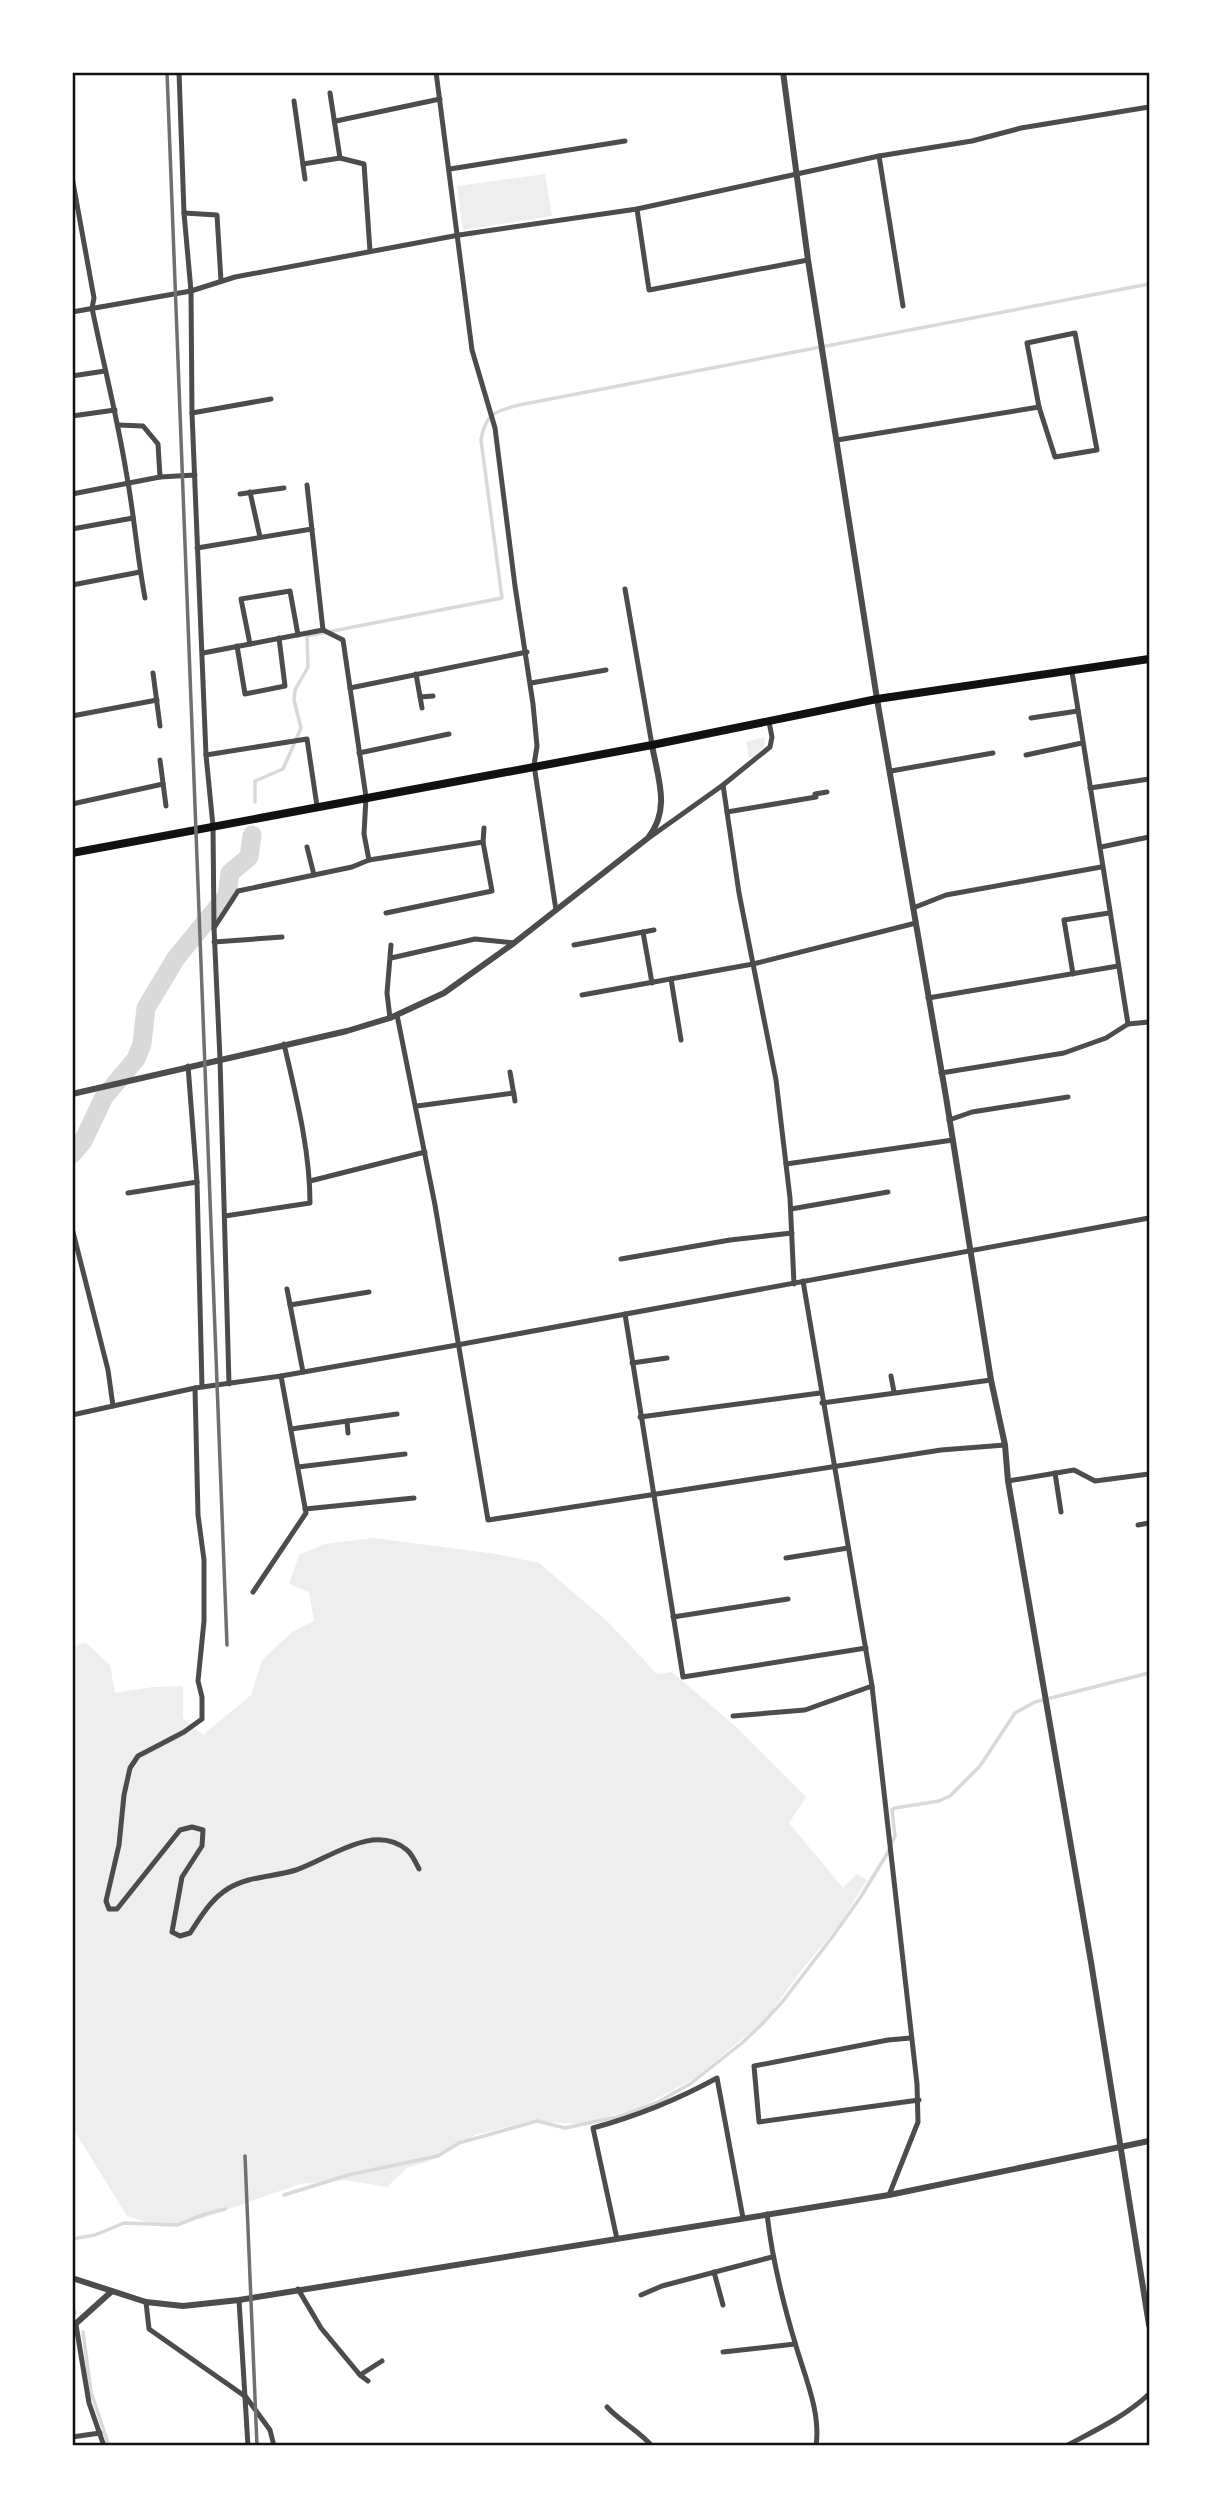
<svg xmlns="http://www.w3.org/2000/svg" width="1221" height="2518" font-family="'Varela Round',sans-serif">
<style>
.green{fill:#eee}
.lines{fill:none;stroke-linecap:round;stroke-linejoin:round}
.stream{stroke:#d9d9d9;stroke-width:3.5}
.river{stroke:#d9d9d9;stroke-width:19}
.minor{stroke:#4c4c4c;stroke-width:5}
.tertiary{stroke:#4c4c4c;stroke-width:6}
.primary{stroke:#111;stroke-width:8}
.rail{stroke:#707070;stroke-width:3.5}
.neatline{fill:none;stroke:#111;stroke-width:2.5}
</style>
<rect width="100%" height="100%" fill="#fff"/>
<g class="green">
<path d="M545,174L552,216L463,230L457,186Z"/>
<path d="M765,737L764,747L754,757L749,758L746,742Z"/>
<path d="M373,1538L496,1554L539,1563L607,1621L657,1674L672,1672L735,1726L806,1797L789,1823L843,1888L857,1874L867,1880L839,1925L800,1972L766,2019L695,2078L641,2107L584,2124L530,2121L475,2135L429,2161L407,2168L387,2187L345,2180L300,2184L203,2218L164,2227L127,2216L72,2127V1646L86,1643L110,1665L115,1693L153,1687L183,1686V1718L203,1735L251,1695L262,1660L292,1632L314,1621L309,1592L289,1584L299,1555L325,1544Z"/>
</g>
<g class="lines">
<g class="stream">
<path d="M255,802V781L283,769L301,728L294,700L295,690L308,667L307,636L502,598L481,440C485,414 495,411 519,405L1149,284"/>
<path d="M284,2195L348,2175L438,2156L459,2143L537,2121L565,2128L617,2117L656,2103L690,2084L742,2043L762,2024L783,2001L833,1936L860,1898L887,1854L895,1836L892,1810L895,1808L939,1801L950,1796L980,1766L1015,1713L1035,1702L1149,1673"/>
<path d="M72,2239L95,2235L124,2223L177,2225L205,2214L225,2209"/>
<path d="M72,2304L75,2313"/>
<path d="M83,2332L91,2392L109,2446"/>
</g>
<path class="river" d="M72,1154L83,1141L104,1097L136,1059L142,1044L146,1008L176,958L227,896L230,873L249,857L252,835"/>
<g class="minor">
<path d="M179,72L184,213L191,291L192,413L206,755L213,826L214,928L220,1059L229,1384"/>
<path d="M436,72L472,350L495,428L515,586L533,704L537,746L534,765L556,910"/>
<path d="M330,93L340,158"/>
<path d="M294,101L305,179"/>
<path d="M336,121L440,99"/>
<path d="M879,156L903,306"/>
<path d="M303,164L340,158L364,164L370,251"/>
<path d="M450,169L625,141"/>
<path d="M72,177L94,298L92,308C103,362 117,416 126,471C134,513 137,556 145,598"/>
<path d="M637,209L649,290L808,260"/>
<path d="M184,213L217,215L221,281"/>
<path d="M72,312L191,291L235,277L459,235L637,209L879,156L972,141L1021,128L1149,107"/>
<path d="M1075,333L1097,450L1055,457L1039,407L1027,343Z"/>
<path d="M72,376L105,371"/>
<path d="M192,413L271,399"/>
<path d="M72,416L115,410"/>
<path d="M118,425L143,426L158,444L160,477"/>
<path d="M837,440L1039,407"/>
<path d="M307,485L323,630"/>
<path d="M250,492L260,537"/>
<path d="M72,494L160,477L195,475"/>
<path d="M240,494L284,488"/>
<path d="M72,529L133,518"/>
<path d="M197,548L312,529"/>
<path d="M72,585L140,572"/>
<path d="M625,589L652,745"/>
<path d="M250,644L241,599L290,591L298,635"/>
<path d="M237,646L245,694L285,686L279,638"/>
<path d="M203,653L323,630L343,640L366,797L364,834L369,860"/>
<path d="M1072,672L1128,1024"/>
<path d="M153,673L160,726"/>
<path d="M416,674L422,708"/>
<path d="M531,683L606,670"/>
<path d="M350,688L527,652"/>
<path d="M420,697L433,696"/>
<path d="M72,716L157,700"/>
<path d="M1031,718L1078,711"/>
<path d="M359,753L449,734"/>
<path d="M206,755L307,739L317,806"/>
<path d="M1026,755L1082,743"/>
<path d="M160,760L166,806"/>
<path d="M891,771L993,753"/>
<path d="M723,785L739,893L776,1080L790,1198L794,1284"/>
<path d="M1090,788L1149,779"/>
<path d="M72,804L163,784"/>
<path d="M727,812L816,797L815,794L827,792"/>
<path d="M650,837L723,785L770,747L772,737L769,722"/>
<path d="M307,847L314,875"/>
<path d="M1101,847L1149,837"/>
<path d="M913,908L946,895L1101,867"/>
<path d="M386,913L492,891L483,842L484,828"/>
<path d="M214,928L238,891L352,867L369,860L483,842"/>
<path d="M643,932L652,983"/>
<path d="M214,942L282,937"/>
<path d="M574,945L654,930"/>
<path d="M391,958L475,939L514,943"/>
<path d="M1073,974L1064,920L1109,913"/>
<path d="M671,979L681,1040"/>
<path d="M582,995L753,964L916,923"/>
<path d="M928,998L1118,966"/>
<path d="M397,1015L435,1205L488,1520L941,1450L1005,1445"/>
<path d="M390,1018L387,993L391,945"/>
<path d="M188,1066L197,1182L202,1387"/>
<path d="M510,1072L515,1101"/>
<path d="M941,1073L1064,1053L1106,1038L1128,1024L1149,1022"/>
<path d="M417,1106L514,1093"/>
<path d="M949,1120L972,1112L1068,1097"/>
<path d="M786,1164L953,1140"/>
<path d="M310,1181L425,1152"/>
<path d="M128,1193L197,1182"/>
<path d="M791,1209L888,1192"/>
<path d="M225,1216L310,1203C310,1150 296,1096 284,1044"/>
<path d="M72,1228L108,1370L113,1406"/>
<path d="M621,1259L730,1240L792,1233"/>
<path d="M803,1281L872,1686L917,2084L918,2122L889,2195"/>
<path d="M287,1289L303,1372"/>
<path d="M290,1305L369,1292"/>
<path d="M625,1314L683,1677L866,1648"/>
<path d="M632,1363L667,1358"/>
<path d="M891,1376L894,1392"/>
<path d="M195,1388L198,1515L204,1560V1621L198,1681L202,1697V1719L184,1732L138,1756L130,1768L124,1795L119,1845L106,1901L109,1909H117L180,1830L192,1827L203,1830L202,1846L182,1877L172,1932L180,1936L190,1933C202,1915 211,1899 229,1888C249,1876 274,1877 296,1870C329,1859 374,1822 407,1850C412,1854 416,1863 419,1869"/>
<path d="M822,1403L991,1380"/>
<path d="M72,1415L195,1388L281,1376L457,1345L1149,1218"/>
<path d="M640,1417L820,1393"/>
<path d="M347,1421L348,1433"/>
<path d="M291,1429L397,1414"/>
<path d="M298,1467L405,1454"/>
<path d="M1055,1473L1061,1512"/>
<path d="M1008,1481L1074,1470L1095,1481L1149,1474"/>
<path d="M305,1509L414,1498"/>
<path d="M1138,1525L1149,1523"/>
<path d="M786,1558L848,1548"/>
<path d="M253,1592L306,1513L281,1376"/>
<path d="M673,1617L788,1599"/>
<path d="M733,1716L805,1710L872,1686"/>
<path d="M911,2038L888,2040L754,2066L759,2122L919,2100"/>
<path d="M767,2214C772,2258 783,2303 796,2346C805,2377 821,2413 816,2446"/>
<path d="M617,2239L593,2128C637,2116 677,2100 717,2078L743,2218"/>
<path d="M714,2272L723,2305"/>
<path d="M298,2289L321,2328L360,2375L368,2381"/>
<path d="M641,2295L662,2286L772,2257"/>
<path d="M239,2300L248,2446"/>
<path d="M146,2302L149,2329L246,2397L270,2430L274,2446"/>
<path d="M76,2325L89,2403L104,2446"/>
<path d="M723,2352L795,2344"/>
<path d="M360,2375L382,2361"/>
<path d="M607,2407C621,2422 639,2431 652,2446"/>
<path d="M72,2437L100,2433"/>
<path d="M1066,2446C1094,2431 1126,2416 1149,2394"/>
</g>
<g class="tertiary">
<path d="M783,72L808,260L877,699L946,1097L991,1380L1005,1445L1008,1481L1091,1962L1149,2325"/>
<path d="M72,1094L347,1031L390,1018L444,993L514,943L648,838C671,809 658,779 652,745"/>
<path d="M72,2278L146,2302L183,2306L239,2300L889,2195L1149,2141"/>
<path d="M72,2327L111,2292"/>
</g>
<path class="primary" d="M72,853L652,745L877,699L1149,659"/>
<g class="rail">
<path d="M167,72L227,1645"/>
<path d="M245,2156L257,2446"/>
</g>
</g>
<rect width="1221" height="2518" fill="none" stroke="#ffffff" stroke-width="147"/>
<rect x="74" y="74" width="1074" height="2370" class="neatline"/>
</svg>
